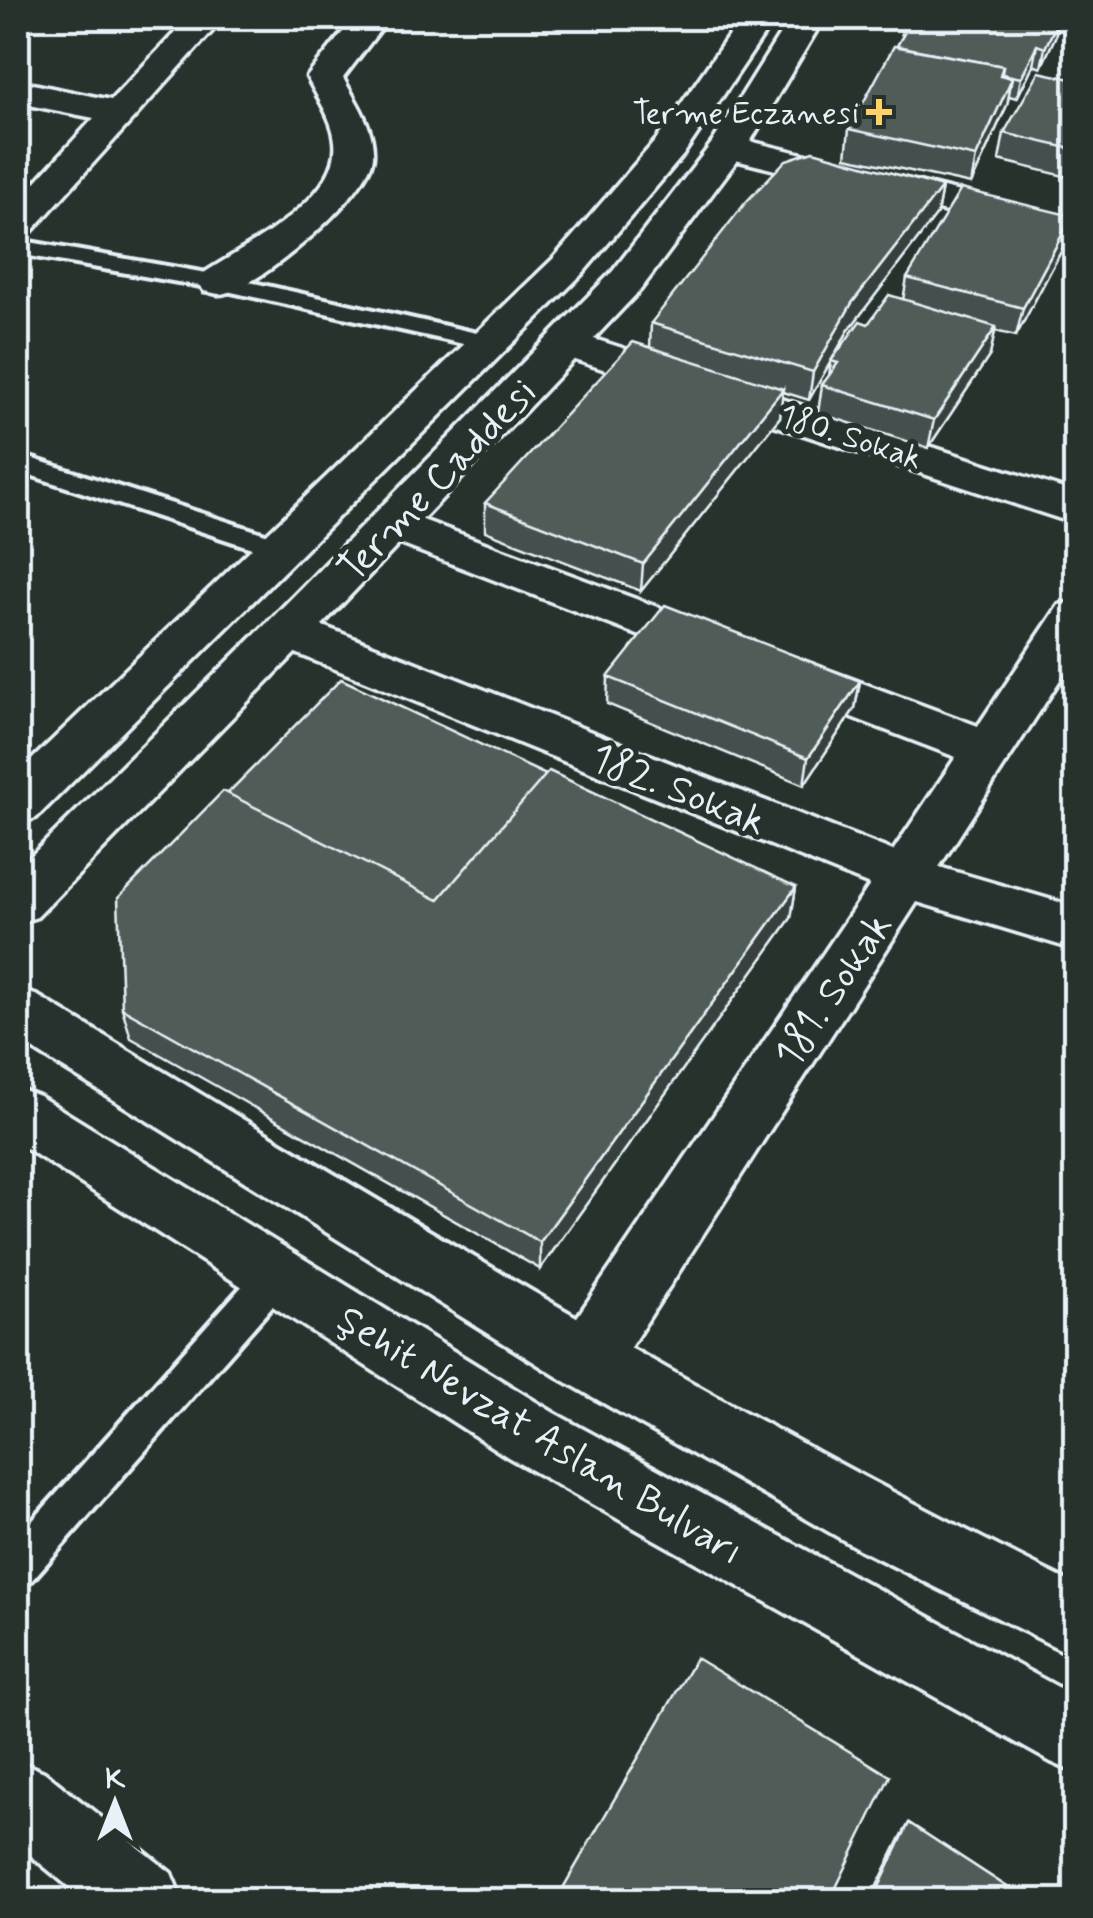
<svg xmlns="http://www.w3.org/2000/svg" width="1093" height="1918" font-family="Mynerve,sans-serif">
<style>
.lines{fill:none;stroke-linecap:round;stroke-linejoin:round}
.lane-casing{stroke:#e8f1f8;stroke-width:8}
.street-casing{stroke:#e8f1f8;stroke-width:7}
.secondary-casing{stroke:#e8f1f8;stroke-width:7}
.lane{fill:#26332d;fill-rule:evenodd}
.street{fill:#26332d;fill-rule:evenodd}
.secondary{fill:#26332d;fill-rule:evenodd}
.wall{fill:#454f4d;stroke:#e8f1f8;stroke-width:2.5}
.shaded-wall{fill:#38403e;stroke:#e8f1f8;stroke-width:2.5}
.building{fill:#505c59;stroke:#e8f1f8;stroke-width:2.5}
.poi-dot{fill:#ffd166;stroke:#26332d;stroke-width:4}
.labels{text-anchor:middle;stroke-width:10;stroke-linejoin:round;paint-order:stroke}
.far-poi-label{font-size:32px;fill:#e8f1f8;stroke:#26332d;text-anchor:end}
.far-street-label{font-size:32px;fill:#e8f1f8;stroke:#26332d}
.street-label{font-size:40px;fill:#e8f1f8;stroke:#26332d}
</style>
<rect width="100%" height="100%" fill="#26332d"/>
<filter id="ink" filterUnits="userSpaceOnUse"><feTurbulence type="fractalNoise" baseFrequency=".01" numOctaves="2"/><feDisplacementMap in="SourceGraphic" scale="20" xChannelSelector="R" yChannelSelector="G"/><feConvolveMatrix kernelMatrix="1 2 1 2 8 2 1 2 1" color-interpolation-filters="sRGB"/></filter>
<g filter="url(#ink)">
<g class="lines">
<defs>
<g id="lane">
<path d="M18,240L218,275L490,336L502,343L490,350L218,289L18,254Z"/>
<path d="M18,454L290,542L294,548L290,554H270L18,471Z"/>
<path d="M275,1260L288,1264L293,1276L288,1288L32,1580L18,1586V1537L262,1264Z"/>
</g>
<g id="street">
<path d="M189,18H224L32,231L18,235V201L94,118L18,103V81L111,100Z"/>
<path d="M354,18H389L343,78C356,102 375,128 373,157C369,195 254,293 219,294C217,294 206,291 204,291L198,282L204,273C245,246 342,199 335,141C333,119 317,97 307,77Z"/>
<path d="M728,136L1076,220V244L715,155L709,147L715,139Z"/>
<path d="M569,331L1076,493V524L554,353L548,344L554,335Z"/>
<path d="M393,509L978,726L1059,605L1076,601V655L939,867L1076,907V950L917,902L609,1380L586,1389L563,1380L554,1359L563,1338L870,885L271,643L264,631L271,619L288,614L305,619L893,851L956,757L377,535L370,524L377,513Z"/>
<path d="M18,1761L44,1772L171,1873L182,1900H85L18,1845Z"/>
</g>
<g id="secondary">
<path d="M741,18H775L683,155L582,274L36,818L18,823V773L554,258L657,139Z"/>
<path d="M790,18H824L747,147L641,289L305,643L37,917L18,923V869L271,619L613,271L712,143Z"/>
<path d="M18,989L38,996C379,1201 717,1410 1076,1585V1657L859,1549L563,1380L18,1040Z"/>
<path d="M18,1088L39,1096L554,1413L1076,1697V1773L1051,1762L508,1457L18,1143Z"/>
</g>
</defs>
<use href="#lane" class="lane-casing"/>
<use href="#street" class="street-casing"/>
<use href="#secondary" class="secondary-casing"/>
<use href="#lane" class="lane"/>
<use href="#street" class="street"/>
<use href="#secondary" class="secondary"/>
</g>
<g class="wall">
<path d="M904,18H1059L1055,37L1041,68L1033,65L1017,98L1009,96L1007,105L971,184L846,157L849,129L903,35L901,34Z"/>
<path d="M1076,80V179L999,160L1004,133Z"/>
<path d="M942,187L937,214L848,331L832,359L868,324L903,300L907,278L1072,216L1065,244L1016,336L995,331L990,355L928,448L818,413L822,385L829,376L831,361L809,400L783,392L780,417L641,591L485,531V503L650,347L651,323Z"/>
<path d="M608,677L860,681L855,708L804,785L607,704Z"/>
<path d="M546,775L796,887L791,918L540,1269L131,1038L122,1008L227,794Z"/>
<path d="M909,1823L1027,1900H870L901,1837Z"/>
</g>
<g class="shaded-wall">
<path d="M1059,18L1055,37L1041,68L1045,48Z"/>
<path d="M1037,45L1033,65L1017,98L1021,78Z"/>
<path d="M1012,78L1007,105L971,184L976,157Z"/>
<path d="M942,187L937,214L848,331L809,400L813,372L852,303Z"/>
<path d="M1072,216L1065,244L1016,336L1023,308Z"/>
<path d="M996,327L990,355L928,448L934,420Z"/>
<path d="M783,389L780,417L641,591L643,564Z"/>
<path d="M860,681L855,708L804,785L808,758Z"/>
<path d="M796,887L791,918L540,1269V1242Z"/>
</g>
<g class="building">
<path d="M913,18H1059L1045,48L1037,45L1021,78L1002,74L1003,66L897,46Z"/>
<path d="M894,46L1003,66L1000,75L1012,78L976,157L849,129Z"/>
<path d="M1039,72L1076,80V150L1004,133Z"/>
<path d="M813,151L942,187L852,303L813,372L651,323L746,202L786,160Z"/>
<path d="M961,189L1072,216L1023,308L907,278Z"/>
<path d="M889,295L996,327L934,420L822,385L838,363L831,361L860,321L868,324Z"/>
<path d="M633,342L783,389L643,564L485,503Z"/>
<path d="M665,605L860,681L808,758L608,677Z"/>
<path d="M341,679L546,775L438,900L227,794Z"/>
<path d="M549,771L796,887L540,1242L122,1008L118,898L223,791L438,900Z"/>
<path d="M696,1658L890,1776L830,1900H556Z"/>
<path d="M909,1823L1027,1900H873Z"/>
</g>
</g>
<path class="poi-dot" d="M874 97h10v10h10v10h-10v10h-10v-10h-10v-10h10z"/>
<g class="labels">
<g class="far-poi-label">
<text x="859" y="123">Terme Eczanesi</text>
</g>
<g class="far-street-label">
<text transform="translate(851 436) rotate(18)" y="11">180. Sokak</text>
</g>
<g class="street-label">
<text transform="translate(436 479) rotate(-46)" y="14">Terme Caddesi</text>
<text transform="translate(679 788) rotate(22)" y="14">182. Sokak</text>
<text transform="translate(832 989) rotate(-56)" y="14">181. Sokak</text>
<text transform="translate(541 1434) rotate(31)" y="14">Şehit Nevzat Aslan Bulvarı</text>
</g>
</g>
<rect width="1093" height="1918" fill="none" stroke="#26332d" stroke-width="60"/>
<rect x="30" y="30" width="1033" height="1858" fill="none" stroke="#e8f1f8" stroke-width="4" filter="url(#ink)"/>
<g transform="translate(115 1803)" stroke="#26332d" stroke-width="8" paint-order="stroke">
<path d="M0-8L18 38L0 25L-18 38Z" fill="#e8f1f8"/>
<text y="-15" font-size="28" font-weight="bold" text-anchor="middle" fill="#e8f1f8">K</text>
</g>
</svg>
